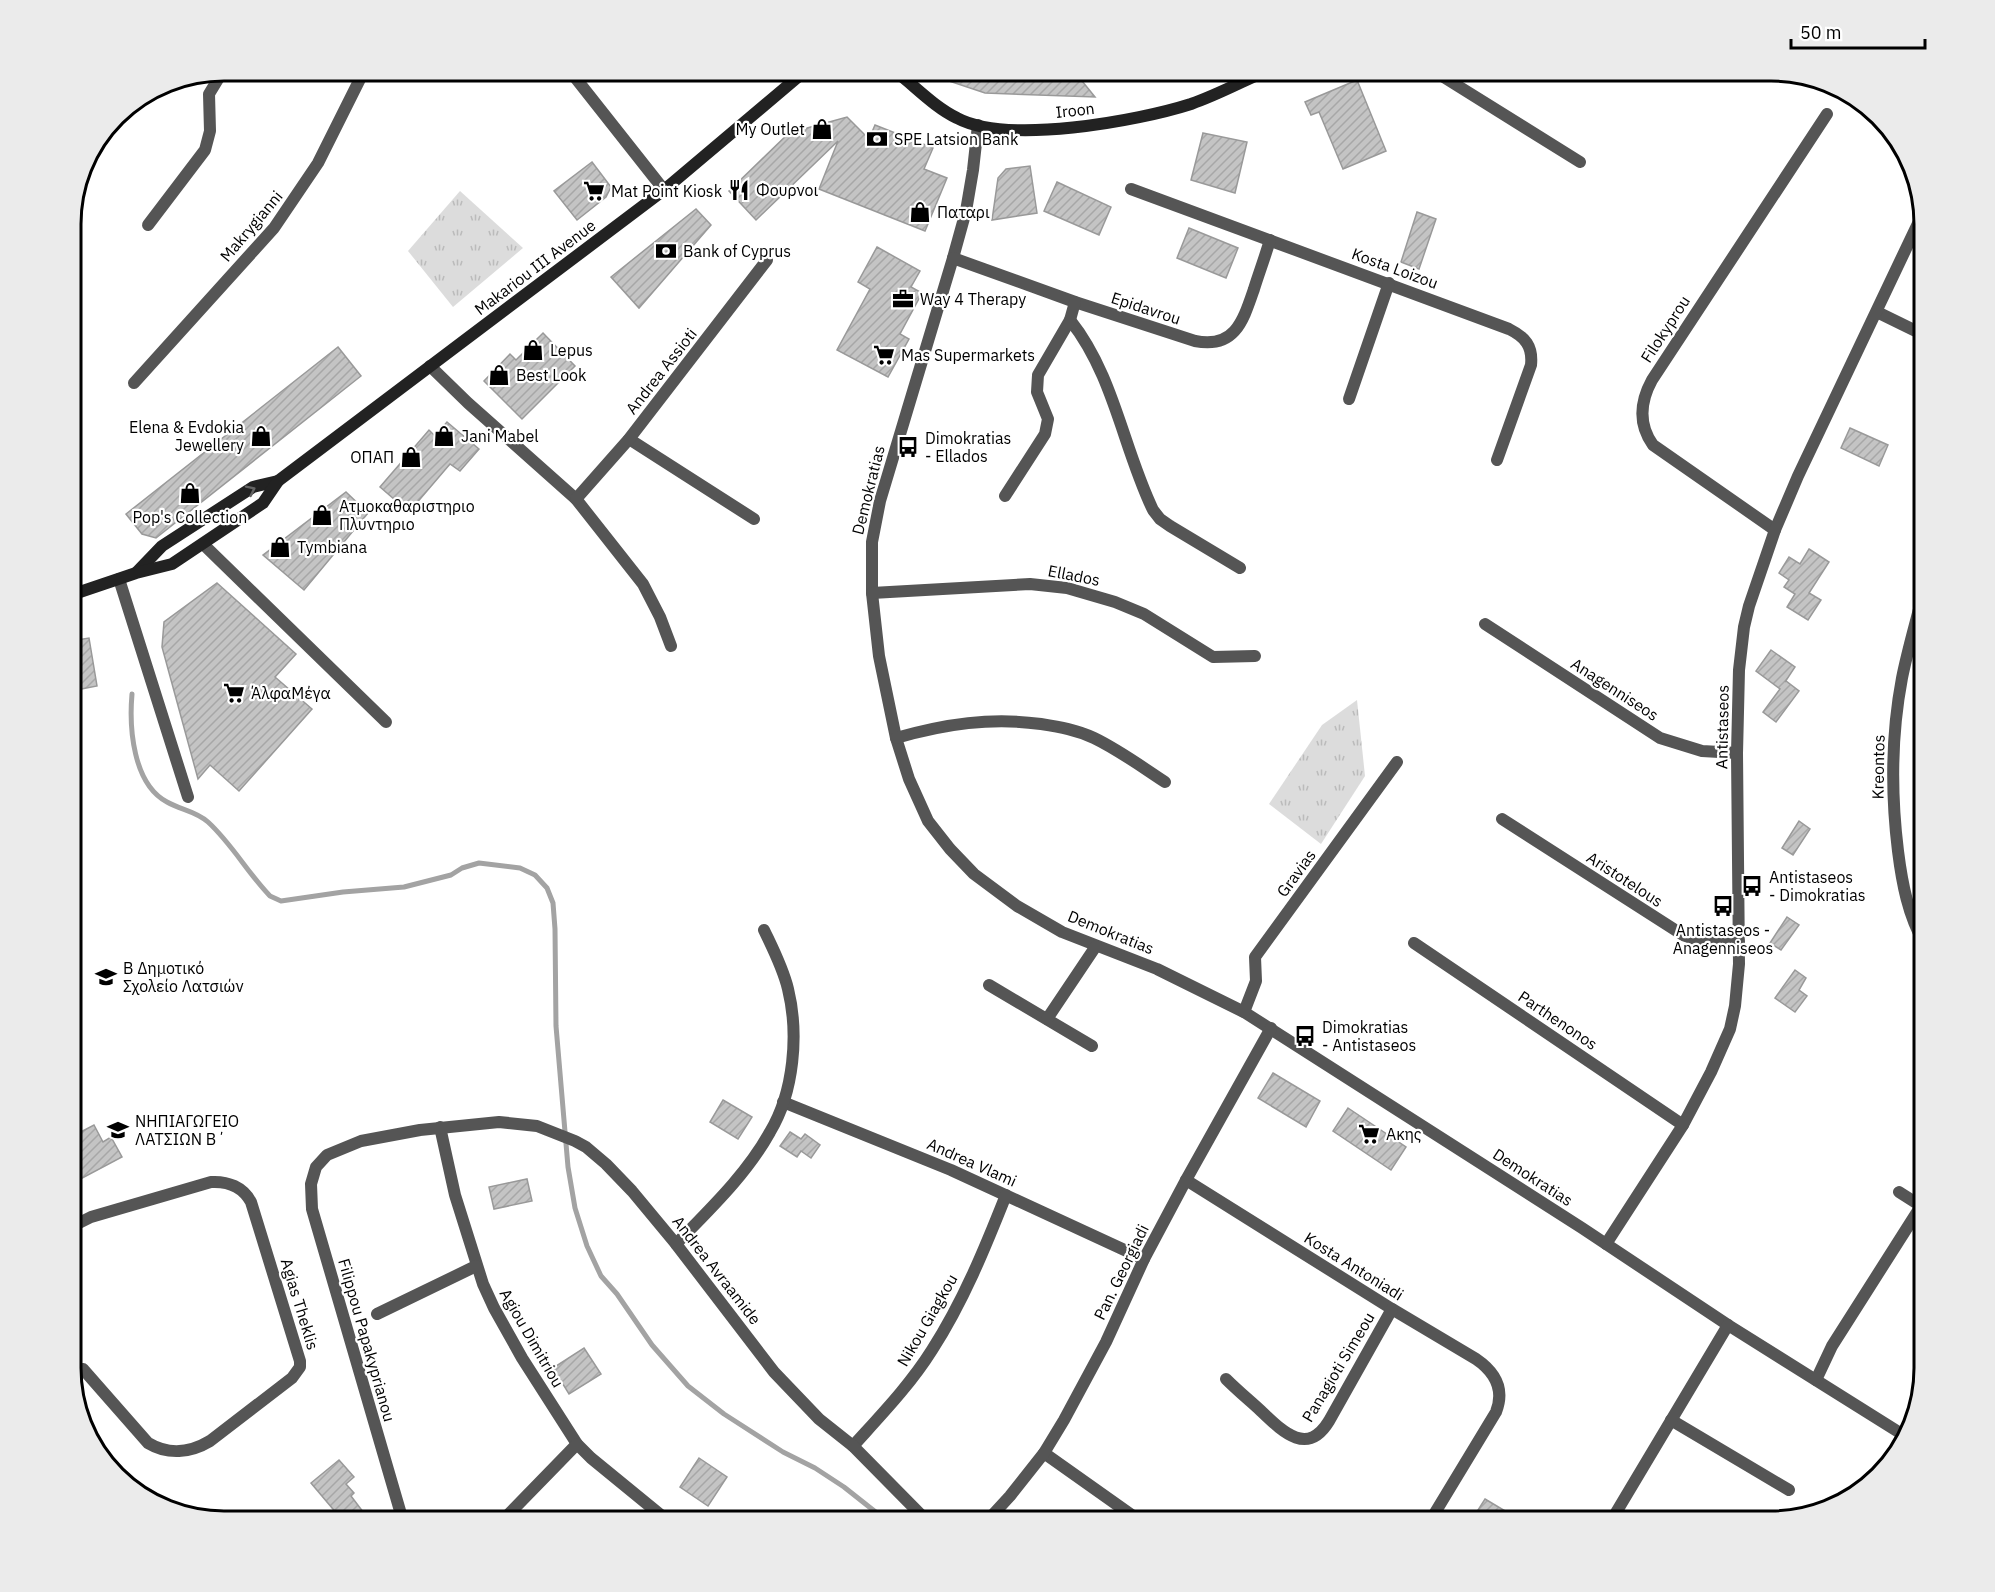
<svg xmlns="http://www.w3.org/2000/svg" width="1995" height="1592" font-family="'IBM Plex Sans',sans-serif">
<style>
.park{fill:url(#park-tufts)}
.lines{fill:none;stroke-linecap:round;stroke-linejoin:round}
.stream{stroke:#a3a3a3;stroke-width:5}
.building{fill:url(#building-hatch);stroke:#999;stroke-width:1.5}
.street{stroke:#555;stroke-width:12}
.secondary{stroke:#222;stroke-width:12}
.oneway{stroke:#646464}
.labels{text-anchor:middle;stroke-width:4.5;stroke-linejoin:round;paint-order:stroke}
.street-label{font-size:16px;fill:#000;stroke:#fff}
.poi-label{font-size:16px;fill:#000;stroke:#fff;text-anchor:start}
.rim{fill:none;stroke:#000;stroke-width:3}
</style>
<defs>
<pattern id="park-tufts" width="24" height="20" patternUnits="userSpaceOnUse" patternTransform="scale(1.5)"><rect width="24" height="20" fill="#dcdcdc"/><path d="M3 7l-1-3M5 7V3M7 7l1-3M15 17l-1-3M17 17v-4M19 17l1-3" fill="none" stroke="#bbb"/></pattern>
<pattern id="building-hatch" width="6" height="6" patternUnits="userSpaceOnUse" patternTransform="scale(1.5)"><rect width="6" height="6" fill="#c4c4c4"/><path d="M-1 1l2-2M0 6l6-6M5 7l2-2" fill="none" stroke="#a7a7a7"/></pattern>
</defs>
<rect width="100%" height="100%" fill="#fff"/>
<g class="park">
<path d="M460,191L523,248L453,307L408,251Z"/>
<path d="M1357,700L1365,776L1321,844L1269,804L1322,725Z"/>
</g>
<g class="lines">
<path class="stream" d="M132,694C129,728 133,784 167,802C181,810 196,811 208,822C232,844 247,872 270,896L281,901L343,892L404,887L451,875L462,868L479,863L520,868L535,875L547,888L553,903L555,929L556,1026L568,1167L575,1208L587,1246L601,1276L617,1294L652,1345L688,1386L724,1414L783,1452L815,1468L844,1487L887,1521"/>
</g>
<g class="building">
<path d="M925,70H1060L1059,77L1078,76L1095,97L985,93L925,73Z"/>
<path d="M1357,80L1386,151L1343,169L1319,112L1311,115L1305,102Z"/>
<path d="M847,117L869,139L875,125L933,148L924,169L947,178L925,231L819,189L838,141L756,220L729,191L789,133Z"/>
<path d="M1203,133L1247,142L1235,193L1191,180Z"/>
<path d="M592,162L611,187L606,197L577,220L554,191Z"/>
<path d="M1030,166L1037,213L992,220L998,178L1006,169Z"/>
<path d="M1057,182L1111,207L1099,235L1044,211Z"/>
<path d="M696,209L711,225L639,308L611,277Z"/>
<path d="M1417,212L1436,219L1419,269L1401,262Z"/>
<path d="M1189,228L1238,248L1226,278L1177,258Z"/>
<path d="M877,247L920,271L911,287L922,293L900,334L909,339L888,377L837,350L870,289L858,282Z"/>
<path d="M543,333L575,366L522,419L484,381L510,354L516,360Z"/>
<path d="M338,347L361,376L156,538L142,534L126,514Z"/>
<path d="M447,422L479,449L460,471L450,464L409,512L380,487L429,430L435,436Z"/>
<path d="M1850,428L1888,445L1879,466L1841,448Z"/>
<path d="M346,492L368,513L304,590L263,555Z"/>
<path d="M1809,549L1829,562L1809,593L1821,600L1808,620L1787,607L1795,594L1784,587L1789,580L1779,573L1789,557L1800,564Z"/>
<path d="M217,583L296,654L275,677L312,709L239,791L210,765L198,779L162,647L164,622Z"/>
<path d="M89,638L97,686L71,691V641Z"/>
<path d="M1771,650L1795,667L1785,682L1786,681L1799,691L1776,722L1763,712L1780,689L1756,671Z"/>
<path d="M1799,821L1810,829L1793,855L1782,848Z"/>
<path d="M1787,917L1799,925L1781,950L1770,943Z"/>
<path d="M1795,970L1806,978L1799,990L1807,996L1795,1012L1775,998Z"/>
<path d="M1273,1073L1320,1101L1306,1127L1258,1098Z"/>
<path d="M723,1100L752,1117L738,1139L710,1122Z"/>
<path d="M1348,1108L1406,1147L1391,1170L1333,1131Z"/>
<path d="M94,1125L103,1142L111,1137L122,1157L71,1184V1137Z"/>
<path d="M790,1132L801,1139L805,1134L820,1145L811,1158L801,1151L797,1157L780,1146Z"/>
<path d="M527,1179L532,1201L494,1209L489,1187Z"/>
<path d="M584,1348L601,1374L569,1394L553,1368Z"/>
<path d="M699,1458L727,1477L708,1506L680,1487Z"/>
<path d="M339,1460L354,1477L346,1484L354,1493L351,1496L370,1521H343L311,1483Z"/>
<path d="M1485,1499L1522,1521H1471Z"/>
</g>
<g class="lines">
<g class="street">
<path d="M570,71L664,190"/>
<path d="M1434,71L1580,162"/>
<path d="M978,125L973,170L966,211L953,258L880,501L872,542V593L879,656L896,738L909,779L928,821L950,849L974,874L1017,906L1062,932L1157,969L1244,1012L1582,1228L1728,1325L1905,1436"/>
<path d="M1131,189L1509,329C1525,337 1533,346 1531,365L1497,460"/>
<path d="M148,225L205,150L210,131L209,94L223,71"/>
<path d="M953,258L1075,302L1195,341C1235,349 1243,321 1254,289C1259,273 1265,257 1270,240"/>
<path d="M1877,312L1924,335"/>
<path d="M1070,320C1114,375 1123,448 1153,510L1160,519L1170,526L1240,568"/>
<path d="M430,366L468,403L576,499L643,584L660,617L671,646"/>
<path d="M134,383L274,228L318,163L364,71"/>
<path d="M1349,399L1389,283"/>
<path d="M629,439L754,519"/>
<path d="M1005,496L1045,434L1048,419L1037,392L1038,375L1070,320L1075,302"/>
<path d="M576,499L629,439L767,260"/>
<path d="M1775,530L1653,445C1638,424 1640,402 1652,380L1827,114"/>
<path d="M203,544L386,722"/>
<path d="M119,579L188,797"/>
<path d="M872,593L1030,584L1067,588L1115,602L1144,614L1213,657L1255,656"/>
<path d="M1485,624L1660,738L1702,751L1737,753"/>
<path d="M896,738C945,724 991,717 1041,724C1060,727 1077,730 1094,738C1119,750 1142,767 1165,782"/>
<path d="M1502,819L1683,935L1700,941L1739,942"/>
<path d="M1414,943L1683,1125"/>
<path d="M1924,943C1908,915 1902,883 1898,851C1891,794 1891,736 1902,678C1908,648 1917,619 1924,589"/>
<path d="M989,985L1092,1046"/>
<path d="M1244,1012L1256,981L1255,957L1397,762"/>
<path d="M1047,1019L1096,946"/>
<path d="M783,1102L951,1170L1144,1259"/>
<path d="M440,1127L455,1195L483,1284L494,1308L522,1358L577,1444L591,1458L668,1521"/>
<path d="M1186,1180L1392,1309L1476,1359C1495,1372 1505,1389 1496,1412L1430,1521"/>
<path d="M71,1227L91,1217L211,1182C228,1181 243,1187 251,1202L300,1361V1367L292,1378L210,1441C190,1453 168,1455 148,1443L83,1369"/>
<path d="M676,1244C710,1209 746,1175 770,1132C794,1092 799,1034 788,989C783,968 773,949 764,930"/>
<path d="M1606,1244L1683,1125L1711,1072L1730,1029L1735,1006L1739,964L1737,753L1739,670L1744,627L1749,606L1775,530L1798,476L1922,215"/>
<path d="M377,1314L476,1266"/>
<path d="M1226,1379C1237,1390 1249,1400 1261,1411C1282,1431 1307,1457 1329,1421L1392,1309"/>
<path d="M1816,1380L1832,1346L1921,1206L1899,1192"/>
<path d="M1671,1420L1789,1490"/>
<path d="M853,1446C881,1415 910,1385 932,1350C963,1302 985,1248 1006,1195"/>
<path d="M1044,1453L1140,1521"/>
<path d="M403,1521L312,1209L311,1184L316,1167L327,1155L361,1141L420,1130L499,1122L537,1126L575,1141L586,1147L606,1164L632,1191L676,1244L774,1372L819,1419L853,1446L927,1521"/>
<path d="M502,1521L577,1444"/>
<path d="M987,1521L1010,1496L1044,1453L1064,1420L1106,1342L1144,1259L1186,1180L1271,1028"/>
<path d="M1611,1521L1728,1325"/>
</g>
<g class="secondary">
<path d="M895,71C915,86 934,107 957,118C1007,145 1138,121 1191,104C1217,95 1241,82 1266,71"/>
<path d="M137,572L162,546L253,487L278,481"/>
<path d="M71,595L136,573L172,564L263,503L278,481L664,190L805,71"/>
</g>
</g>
<defs><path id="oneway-chevron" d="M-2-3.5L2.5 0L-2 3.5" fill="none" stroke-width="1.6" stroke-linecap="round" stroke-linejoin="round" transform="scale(1.5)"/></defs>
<use class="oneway" href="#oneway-chevron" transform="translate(251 490) rotate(-26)"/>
<defs>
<symbol id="shop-bare" viewBox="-9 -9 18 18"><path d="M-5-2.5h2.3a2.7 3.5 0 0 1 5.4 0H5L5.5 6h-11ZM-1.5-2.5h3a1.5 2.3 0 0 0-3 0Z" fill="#000" stroke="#fff" stroke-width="2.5" paint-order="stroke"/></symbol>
<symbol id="bank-bare" viewBox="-9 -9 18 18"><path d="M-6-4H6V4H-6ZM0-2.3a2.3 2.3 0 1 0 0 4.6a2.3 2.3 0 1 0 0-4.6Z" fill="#000" stroke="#fff" stroke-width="2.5" paint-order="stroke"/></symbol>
<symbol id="restaurant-bare" viewBox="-9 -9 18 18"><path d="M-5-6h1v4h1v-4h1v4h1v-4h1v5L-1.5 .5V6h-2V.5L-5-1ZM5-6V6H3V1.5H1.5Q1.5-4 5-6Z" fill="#000" stroke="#fff" stroke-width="2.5" paint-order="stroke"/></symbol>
<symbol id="supermarket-bare" viewBox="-9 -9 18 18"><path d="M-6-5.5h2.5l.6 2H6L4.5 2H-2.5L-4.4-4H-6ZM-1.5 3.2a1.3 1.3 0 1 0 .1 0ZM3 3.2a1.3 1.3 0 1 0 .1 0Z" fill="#000" stroke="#fff" stroke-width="2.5" paint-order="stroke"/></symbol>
<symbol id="office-bare" viewBox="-9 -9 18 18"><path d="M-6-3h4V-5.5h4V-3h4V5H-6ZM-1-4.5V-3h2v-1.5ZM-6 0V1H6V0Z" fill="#000" stroke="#fff" stroke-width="2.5" paint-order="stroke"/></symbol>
<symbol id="bus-bare" viewBox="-9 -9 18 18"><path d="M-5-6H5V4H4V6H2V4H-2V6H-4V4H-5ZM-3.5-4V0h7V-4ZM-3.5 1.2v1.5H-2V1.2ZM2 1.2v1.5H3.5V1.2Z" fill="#000" stroke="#fff" stroke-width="2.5" paint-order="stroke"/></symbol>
<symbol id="school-bare" viewBox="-9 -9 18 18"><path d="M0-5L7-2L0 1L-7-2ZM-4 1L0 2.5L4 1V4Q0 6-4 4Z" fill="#000" stroke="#fff" stroke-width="2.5" paint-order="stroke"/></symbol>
</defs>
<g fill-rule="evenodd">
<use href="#shop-bare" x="807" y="114" width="30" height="30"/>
<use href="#bank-bare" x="862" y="124" width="30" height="30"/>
<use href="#restaurant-bare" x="724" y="175" width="30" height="30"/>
<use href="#supermarket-bare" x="579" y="176" width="30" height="30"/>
<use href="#shop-bare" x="905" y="197" width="30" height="30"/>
<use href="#bank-bare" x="651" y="236" width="30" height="30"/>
<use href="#office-bare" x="888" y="284" width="30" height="30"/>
<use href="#shop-bare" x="518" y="335" width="30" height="30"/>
<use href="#supermarket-bare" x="869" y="340" width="30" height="30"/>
<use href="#shop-bare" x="484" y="360" width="30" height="30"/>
<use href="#shop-bare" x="246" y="421" width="30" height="30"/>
<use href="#shop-bare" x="429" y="421" width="30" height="30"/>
<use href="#bus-bare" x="893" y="432" width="30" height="30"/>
<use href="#shop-bare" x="396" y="442" width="30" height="30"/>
<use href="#shop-bare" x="175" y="478" width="30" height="30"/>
<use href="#shop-bare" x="307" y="500" width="30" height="30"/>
<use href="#shop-bare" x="265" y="532" width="30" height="30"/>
<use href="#supermarket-bare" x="219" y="678" width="30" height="30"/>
<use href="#bus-bare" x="1737" y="871" width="30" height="30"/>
<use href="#bus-bare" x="1708" y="891" width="30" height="30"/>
<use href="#school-bare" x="91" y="962" width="30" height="30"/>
<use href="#bus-bare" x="1290" y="1021" width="30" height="30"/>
<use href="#school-bare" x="103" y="1115" width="30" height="30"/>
<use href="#supermarket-bare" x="1354" y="1119" width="30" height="30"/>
</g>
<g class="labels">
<g class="street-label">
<text transform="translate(1075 110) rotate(-6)" y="6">Iroon</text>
<text transform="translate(251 226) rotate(-50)" y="6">Makrygianni</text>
<text transform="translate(535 267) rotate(-37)" y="6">Makariou III Avenue</text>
<text transform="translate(1395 268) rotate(20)" y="6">Kosta Loizou</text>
<text transform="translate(1146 308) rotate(18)" y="6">Epidavrou</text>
<text transform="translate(1665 329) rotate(-57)" y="6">Filokyprou</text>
<text transform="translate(661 371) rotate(-52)" y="6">Andrea Assioti</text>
<text transform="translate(868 490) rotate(-76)" y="6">Demokratias</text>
<text transform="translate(1074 575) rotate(11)" y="6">Ellados</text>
<text transform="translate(1615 689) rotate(33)" y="6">Anagenniseos</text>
<text transform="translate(1722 727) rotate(-89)" y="6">Antistaseos</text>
<text transform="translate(1878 767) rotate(-89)" y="6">Kreontos</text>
<text transform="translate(1296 873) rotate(-54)" y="6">Gravias</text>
<text transform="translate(1625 879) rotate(33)" y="6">Aristotelous</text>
<text transform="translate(1111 932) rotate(22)" y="6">Demokratias</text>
<text transform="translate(1558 1020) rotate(34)" y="6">Parthenonos</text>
<text transform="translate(972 1162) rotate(24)" y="6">Andrea Vlami</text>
<text transform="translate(1533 1177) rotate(33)" y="6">Demokratias</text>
<text transform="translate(1354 1266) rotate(32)" y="6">Kosta Antoniadi</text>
<text transform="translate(717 1270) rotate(52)" y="6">Andrea Avraamide</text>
<text transform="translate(1121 1272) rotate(-64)" y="6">Pan. Georgiadi</text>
<text transform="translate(300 1304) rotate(73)" y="6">Agias Theklis</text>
<text transform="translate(927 1320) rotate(-60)" y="6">Nikou Giagkou</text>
<text transform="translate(532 1338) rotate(60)" y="6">Agiou Dimitriou</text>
<text transform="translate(367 1340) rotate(74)" y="6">Filippou Papakyprianou</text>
<text transform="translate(1338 1367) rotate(-59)" y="6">Panagioti Simeou</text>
</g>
<g class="poi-label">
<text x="805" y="135" text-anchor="end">My Outlet</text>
<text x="894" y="145">SPE Latsion Bank</text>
<text x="756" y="196">Φουρνοι</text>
<text x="611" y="197">Mat Point Kiosk</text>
<text x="937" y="218">Παταρι</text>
<text x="683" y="257">Bank of Cyprus</text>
<text x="920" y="305">Way 4 Therapy</text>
<text x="550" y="356">Lepus</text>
<text x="901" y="361">Mas Supermarkets</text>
<text x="516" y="381">Best Look</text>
<text x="244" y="433" text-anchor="end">Elena &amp; Evdokia<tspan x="244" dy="18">Jewellery</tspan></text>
<text x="461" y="442">Jani Mabel</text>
<text x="925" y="444">Dimokratias<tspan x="925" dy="18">- Ellados</tspan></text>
<text x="394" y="463" text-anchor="end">ΟΠΑΠ</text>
<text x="339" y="512">Ατμοκαθαριστηριο<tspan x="339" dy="18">Πλυντηριο</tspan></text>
<text x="190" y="523" text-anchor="middle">Pop's Collection</text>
<text x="297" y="553">Tymbiana</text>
<text x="251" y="699">ΆλφαΜέγα</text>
<text x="1769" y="883">Antistaseos<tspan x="1769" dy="18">- Dimokratias</tspan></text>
<text x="1723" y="936" text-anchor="middle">Antistaseos -<tspan x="1723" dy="18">Anagenniseos</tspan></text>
<text x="123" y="974">Β Δημοτικό<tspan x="123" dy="18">Σχολείο Λατσιών</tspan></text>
<text x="1322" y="1033">Dimokratias<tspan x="1322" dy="18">- Antistaseos</tspan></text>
<text x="135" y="1127">ΝΗΠΙΑΓΩΓΕΙΟ<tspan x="135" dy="18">ΛΑΤΣΙΩΝ Β΄</tspan></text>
<text x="1386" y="1140">Ακης</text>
</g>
</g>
<path d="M0 0H1995V1592H0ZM224 81H1771A143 143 0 0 1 1914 224V1368A143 143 0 0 1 1771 1511H224A143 143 0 0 1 81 1368V224A143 143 0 0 1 224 81Z" fill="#ebebeb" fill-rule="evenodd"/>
<path class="rim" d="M224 81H1771A143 143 0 0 1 1914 224V1368A143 143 0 0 1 1771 1511H224A143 143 0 0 1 81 1368V224A143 143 0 0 1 224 81Z"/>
<path d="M1791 39v9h134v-9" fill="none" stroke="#000000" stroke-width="3"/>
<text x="1800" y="39" font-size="18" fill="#000000" stroke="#ffffff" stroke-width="4.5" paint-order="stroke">50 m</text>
</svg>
